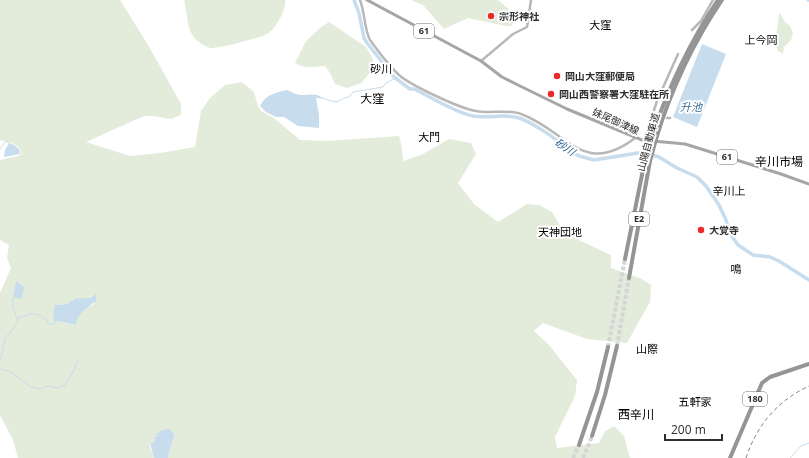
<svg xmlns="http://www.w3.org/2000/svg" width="809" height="458" font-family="'Open Sans','Noto Sans JP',sans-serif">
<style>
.green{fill:#e3ecdb;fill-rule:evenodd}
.water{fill:#c7dced}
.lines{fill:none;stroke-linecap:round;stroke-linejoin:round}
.stream{stroke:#c7dced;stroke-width:1}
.river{stroke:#c7dced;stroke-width:3.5}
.secondary-tunnel{stroke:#d5d5d5;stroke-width:2.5;stroke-dasharray:2.5 1;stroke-linecap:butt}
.highway-tunnel{stroke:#d5d5d5;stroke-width:4;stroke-dasharray:4 2;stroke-linecap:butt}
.secondary{stroke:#b8b8b8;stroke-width:2.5}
.primary{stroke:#a6a6a6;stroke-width:3}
.highway{stroke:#959595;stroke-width:4}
.rail{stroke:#838383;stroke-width:1;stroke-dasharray:4 3;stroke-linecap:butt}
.highway-bridge{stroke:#959595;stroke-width:4}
.poi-dot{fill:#ec2a2b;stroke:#fff;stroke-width:1.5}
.labels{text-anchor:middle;stroke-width:4;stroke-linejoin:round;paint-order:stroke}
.shield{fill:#fff;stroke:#6d6d6d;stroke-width:1}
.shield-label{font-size:9px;font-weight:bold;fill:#2e2e2e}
.poi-label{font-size:10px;font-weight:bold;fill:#2e2e2e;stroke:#fff;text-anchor:start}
.street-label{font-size:10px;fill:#2e2e2e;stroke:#fff}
.neighbourhood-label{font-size:11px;fill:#000;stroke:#fff}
.water-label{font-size:11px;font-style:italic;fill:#396a94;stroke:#fff}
.quarter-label{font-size:12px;fill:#000;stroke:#fff}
</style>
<rect width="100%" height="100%" fill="#fff"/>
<g class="green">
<path d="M0,0H120L148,45L181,104V115L171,119L153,116H144L86,142L130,156L160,153L195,147L201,111L210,98L225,85L242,82L254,92L258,106L261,111L274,118L300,140L328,141L399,136L402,148L403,161L421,155L449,139L471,143L476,154L458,183L474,204L498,222L527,204L539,205L552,212L562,229L570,236L611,255V268L642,279L651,285L650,302L627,343L587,339L543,323L534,331L549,345L577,380L575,396L555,437L557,448L599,443L605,431L614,426L624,436L630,458H168C168,452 173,441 175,434L168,429L157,433L158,437L154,439V442L149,444L154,458H18L13,440L0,415V293L11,268L7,258L9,245L0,240V160L18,156L21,154C21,144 8,142 0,140ZM95,295H96L95,303L79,314L77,318L76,325L58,321L53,316L55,305L67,304L76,298L84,299L93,297Z"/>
<path d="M184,0H285C287,9 275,30 267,34C260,38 218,49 210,48C207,47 201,44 199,42C186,34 188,14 184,0Z"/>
<path d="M411,0H498L511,11L514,22L511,26H506L468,18L444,29L423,5Z"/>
<path d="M780,13L785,22L790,26L793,33L791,40L784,47L783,54L778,51C773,39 776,37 778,25C779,20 777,18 780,13Z"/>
<path d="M329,22L366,47L372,57L375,67L361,83L347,88L335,84L330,73L325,66C313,67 305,69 295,63L306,41L320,28Z"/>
</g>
<g class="water">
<path d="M702,44L726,54L697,127L673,117Z"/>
<path d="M287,90C291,91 292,93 296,94C305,97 315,91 324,99L316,98L319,115V128L298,126L284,117H276L266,112L260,106C266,94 275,93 287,90Z"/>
<path d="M9,143C14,145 20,147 20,154L4,157L5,150Z"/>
<path d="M16,282H18L24,287L22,299L13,297Z"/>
<path d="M96,294V302L93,303C85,311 78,312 76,325L58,321L54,322L53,312L55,305L67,304L76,298C83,298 90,300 96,294Z"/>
<path d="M169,429L175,434C173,441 168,452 168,458H154L150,443H152L154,442L155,437L158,436L156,435C158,431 165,429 169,429Z"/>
</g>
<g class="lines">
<g class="stream">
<path d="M323,98C328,100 334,103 339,101C343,99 344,97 349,97L353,92L383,87L385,84L395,78"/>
<path d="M0,149L6,141L9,143"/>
<path d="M13,298V307L17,319"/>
<path d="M0,359C2,353 5,346 4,339L14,328L19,318C31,314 35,311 46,319L48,324H53L55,322"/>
<path d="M1,369L11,372L29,386L40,389L48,386L58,388L65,385L71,376L78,361"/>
<path d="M790,458L801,446L809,443"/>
</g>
<g class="river">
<path d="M354,0L359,13L364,38L367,43L394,77L410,89H414C433,98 454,112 473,116C489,119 504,113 519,118C539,125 561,144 579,156L594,160L638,153L649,154L659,157L677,168L697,177L706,186L719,205L726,220L729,232L738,245L753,255L770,257L779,261L809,280"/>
<path d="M808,0H809"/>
</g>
<path class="secondary-tunnel" d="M655,114L665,117"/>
<g class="highway-tunnel">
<path d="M617,346L629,278"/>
<path d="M608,347L625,259"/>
<path d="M573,458L579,445"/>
<path d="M583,458L592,436"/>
</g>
<g class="secondary">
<path d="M360,0C365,13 364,28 370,40C379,52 388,65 399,75C410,85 461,109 476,111C491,114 507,109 521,114C566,130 583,178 635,138"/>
<path d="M692,30L701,21L713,0"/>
<path d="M481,61L513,34L527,27L531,0"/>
<path d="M667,118H670"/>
<path d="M644,140L657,101L678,54"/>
</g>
<path class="primary" d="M367,0L481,61L502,77L516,84L567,109L642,140L685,144L781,174L809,184"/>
<g class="highway">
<path d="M651,138C668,89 689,43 718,0"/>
<path d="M656,139C671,90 693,43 722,0"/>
<path d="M625,259L645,160"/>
<path d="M629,278L650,161"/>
<path d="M592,436L605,395L617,346"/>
<path d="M579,445L597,392L608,347"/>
<path d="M730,458L762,383L770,377L809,364"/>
</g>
<path class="rail" d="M746,458C757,425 777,401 809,386"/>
<g class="highway-bridge">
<path d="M645,160L651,138"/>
<path d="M650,161L656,139"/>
</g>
</g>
<g class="poi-dot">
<circle cx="491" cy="16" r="4"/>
<circle cx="557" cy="76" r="4"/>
<circle cx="551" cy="94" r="4"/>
<circle cx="701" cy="230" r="4"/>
</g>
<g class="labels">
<g class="shield">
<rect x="414" y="24" width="20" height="14" rx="3"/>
<rect x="717" y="150" width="20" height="14" rx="3"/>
<rect x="629" y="212" width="20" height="14" rx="3"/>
<rect x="743" y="392" width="24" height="14" rx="3"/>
</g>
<g class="shield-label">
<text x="424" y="34">61</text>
<text x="727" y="160">61</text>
<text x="639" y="222">E2</text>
<text x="755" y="402">180</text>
</g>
<g class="poi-label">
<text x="499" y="20">宗形神社</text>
<text x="565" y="80">岡山大窪郵便局</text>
<text x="559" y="98">岡山西警察署大窪駐在所</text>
<text x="709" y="234">大覚寺</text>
</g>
<g class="street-label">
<text transform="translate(616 121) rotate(24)" y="4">妹尾御津線</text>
<text transform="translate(648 142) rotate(-75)" y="4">山陽自動車道</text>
</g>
<g class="neighbourhood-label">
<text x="600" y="29">大窪</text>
<text x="761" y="44">上今岡</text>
<text x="381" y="73">砂川</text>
<text x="429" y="141">大門</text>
<text x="729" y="195">辛川上</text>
<text x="560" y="236">天神団地</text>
<text x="736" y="273">鳴</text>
<text x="647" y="353">山際</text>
<text x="695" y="406">五軒家</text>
</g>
<g class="water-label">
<text x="691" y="111">升池</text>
<text transform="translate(565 147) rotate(34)" y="4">砂川</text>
</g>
<g class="quarter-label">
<text x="372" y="103">大窪</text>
<text x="779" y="166">辛川市場</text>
<text x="636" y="419">西辛川</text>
</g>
</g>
<path d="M665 434v6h57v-6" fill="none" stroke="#2e2e2e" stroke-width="2"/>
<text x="671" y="434" font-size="12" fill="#2e2e2e" stroke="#ffffff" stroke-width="3" paint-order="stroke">200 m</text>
</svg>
